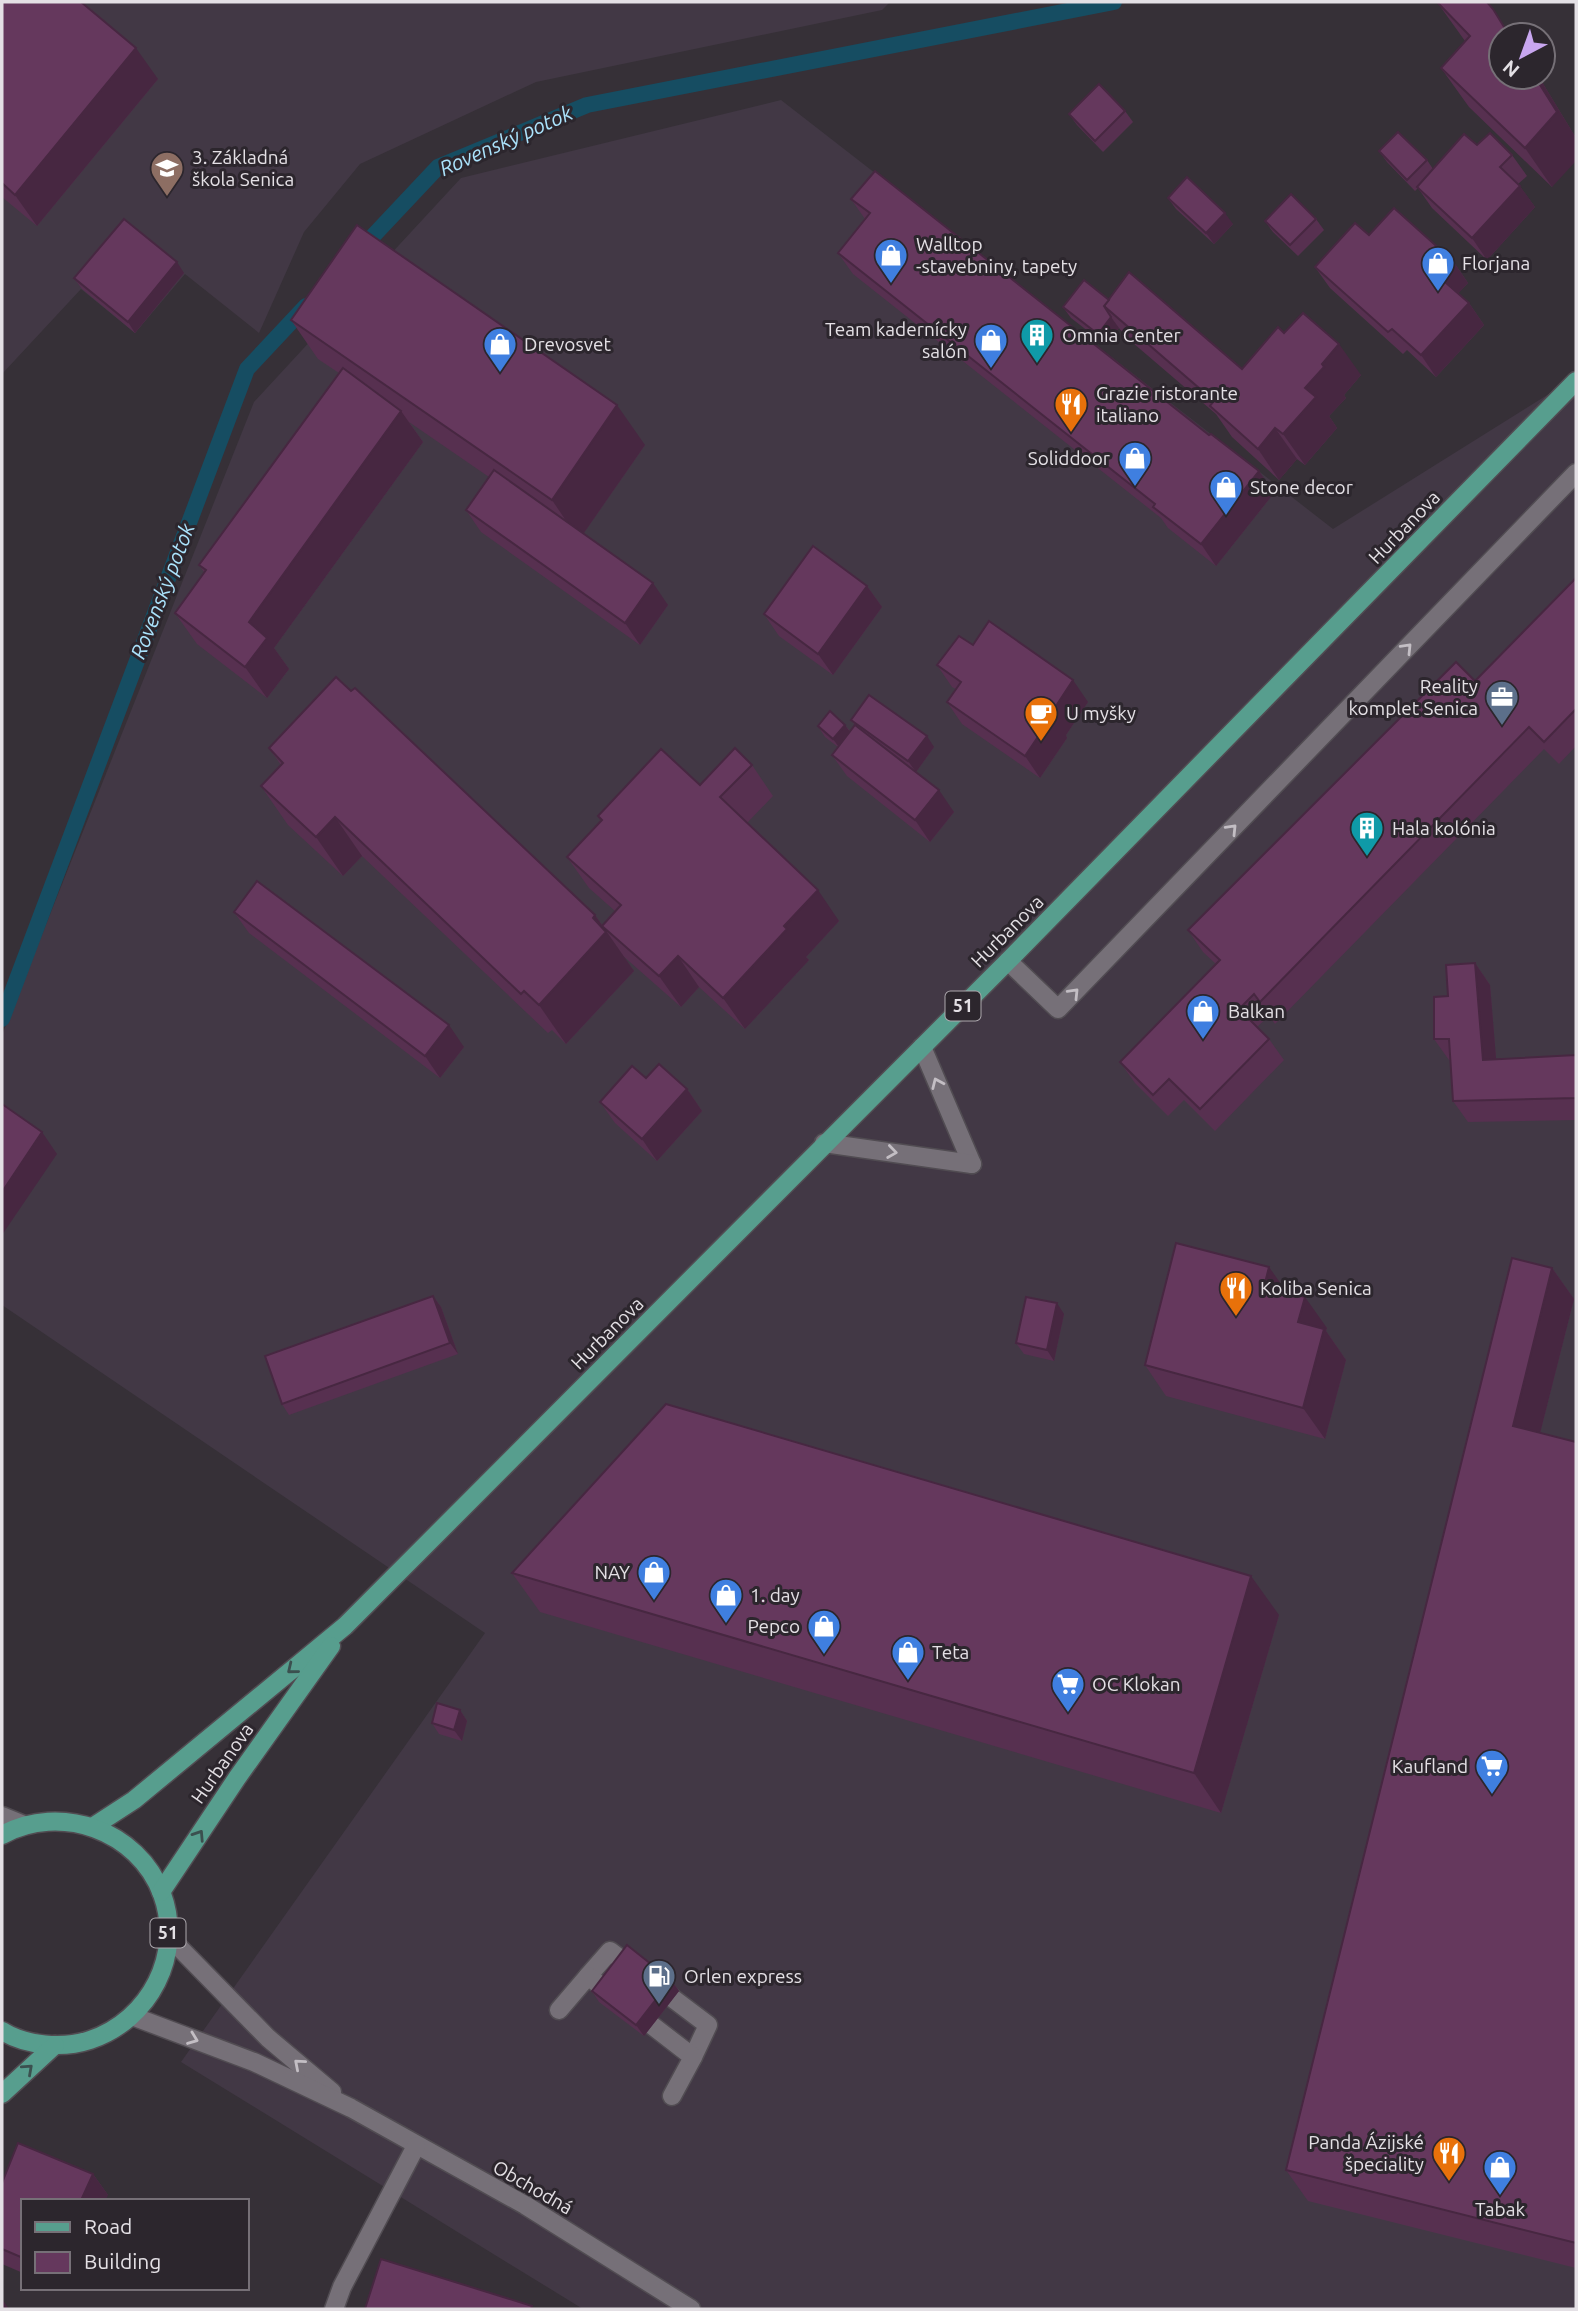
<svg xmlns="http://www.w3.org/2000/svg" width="1578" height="2311" font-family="Ubuntu,sans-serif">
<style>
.built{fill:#423845}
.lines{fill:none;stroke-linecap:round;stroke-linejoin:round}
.stream{stroke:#164d62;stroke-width:16}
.service-casing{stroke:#514c52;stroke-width:21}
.secondary-casing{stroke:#514c52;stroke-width:21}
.primary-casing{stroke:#514c52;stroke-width:21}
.service{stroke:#767078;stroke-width:18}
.secondary{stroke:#767078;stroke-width:18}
.primary{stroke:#579e8e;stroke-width:18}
.wall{fill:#573050}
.shaded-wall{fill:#472741}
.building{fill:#65385d;stroke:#472741;stroke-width:2}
.oneway{stroke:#c3bec4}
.oneway2{stroke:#3b504f}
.labels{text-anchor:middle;stroke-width:6;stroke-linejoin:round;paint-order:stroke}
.shield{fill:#2c262d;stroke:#ada8ae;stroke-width:2}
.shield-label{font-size:18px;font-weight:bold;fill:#e4e0e5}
.poi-label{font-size:19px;fill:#e4e0e5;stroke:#2c262d;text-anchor:start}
.street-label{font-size:19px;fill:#e4e0e5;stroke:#2c262d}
.water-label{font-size:21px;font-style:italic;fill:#abe3fc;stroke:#2c262d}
</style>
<rect width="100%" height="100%" fill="#363037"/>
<g class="built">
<path d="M2,2H890L882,10L536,82L360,164L304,232L259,333L185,274L135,333L81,289L2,374Z"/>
<path d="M781,100L1333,529L1576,377V2309H583L181,2062L485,1633L2,1305V1035L254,402L461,178Z"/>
</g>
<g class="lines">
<g class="stream">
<path d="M358,252L438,167L587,105L1114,2"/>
<path d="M2,1019L247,369L306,306"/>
</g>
<defs>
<g id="service">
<path d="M1008,961L1058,1009L1576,473"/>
<path d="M922,1047L972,1164"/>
<path d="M824,1143L972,1164"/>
<path d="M169,1937L268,2038L332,2092"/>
<path d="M588,1976L610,1951L708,2025L693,2057"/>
<path d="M559,2010L588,1976L693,2057L672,2096"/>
<path d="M132,2016L254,2062L351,2108L525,2205L691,2309"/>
<path d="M334,2309L342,2287L416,2146"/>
</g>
<path id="secondary" d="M2,1816L24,1825"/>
<g id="primary">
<path d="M94,1826L134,1800L345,1626L1008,961L1576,381"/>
<path d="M2,1835C60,1803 138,1830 162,1894C184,1954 150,2020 90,2040C63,2049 26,2046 2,2031"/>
<path d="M161,1892L237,1778L331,1646"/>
<path d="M2,2094L55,2045"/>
</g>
</defs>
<use href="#service" class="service-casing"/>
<use href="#secondary" class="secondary-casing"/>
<use href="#primary" class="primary-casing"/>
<use href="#service" class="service"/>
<use href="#secondary" class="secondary"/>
<use href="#primary" class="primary"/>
</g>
<g class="wall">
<path d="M2,2L158,79L37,226L2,197Z"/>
<path d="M1437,2L1512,35L1501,77H1539L1576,138L1552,187L1469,107L1441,68L1465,41Z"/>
<path d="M1125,111L1133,122L1103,152L1077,125L1069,114Z"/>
<path d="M1477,145L1512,155L1527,176L1518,184L1535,207L1487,260L1432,208L1418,188L1415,191L1387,162L1379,151L1427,160L1433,169Z"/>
<path d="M1168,198L1233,224L1214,244L1176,209Z"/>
<path d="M851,199L1209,435L1259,471L1274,493L1216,566L1168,528L1161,518L853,274L838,253L865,219Z"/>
<path d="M1316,219L1324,230L1298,256L1273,232L1265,221Z"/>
<path d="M1369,235L1453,261L1468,283L1458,293L1469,303L1484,325L1436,377L1407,350L1403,354L1330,288L1315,267Z"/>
<path d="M184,273L135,333L82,289L74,278Z"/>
<path d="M1109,300L1242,369L1284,333L1361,375L1344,395L1346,398L1329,416L1337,428L1305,465L1297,459L1279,480L1232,437L1216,414L1126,337L1119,328L1106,345L1071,318L1063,307Z"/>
<path d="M291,320L645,445L583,534L668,605L640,645L481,532L466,510L489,477L409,422L423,442L274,648L289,669L267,698L197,644L175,613L204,572L199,565L339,373L318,359Z"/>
<path d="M1576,578V746L1559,764L1544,749L1275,1024L1269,1016L1257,1027L1269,1039L1284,1060L1215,1131L1184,1100L1168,1116L1135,1083L1120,1062L1216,964L1203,952L1188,930L1475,681Z"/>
<path d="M867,586L882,607L833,675L779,636L764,614Z"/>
<path d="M973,645L1088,702L1066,735L1067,738L1040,778L962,724L947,702L956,689L952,687L937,665Z"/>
<path d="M851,720L934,747L916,772L954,812L930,842L847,776L832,755L838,747L825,737L818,726L845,725L850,731L855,725Z"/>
<path d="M269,748L595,915L602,925L615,911L589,888L567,857L601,821L598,816L700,785L752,765L773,796L747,823L839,921L806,957L809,960L745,1029L699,987L681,1007L622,955L634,971L566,1044L552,1030L548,1033L362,856L343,876L288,825L261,786L281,765Z"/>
<path d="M234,912L464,1047L440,1078L249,933Z"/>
<path d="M1475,963L1490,985L1496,1060L1576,1055V1120L1468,1122L1453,1101L1451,1060H1449L1434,1039L1448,996Z"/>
<path d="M646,1078L687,1089L702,1111L657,1161L615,1123L600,1102Z"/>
<path d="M1552,1268L1574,1299L1540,1433L1576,1442V2268L1308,2201L1286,2170Z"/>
<path d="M1287,1293L1327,1328L1326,1331L1346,1360L1325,1439L1166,1396L1145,1365Z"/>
<path d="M433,1296L441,1307L458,1354L289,1415L282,1404Z"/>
<path d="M1064,1314L1054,1361L1024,1354L1016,1343Z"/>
<path d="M512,1573L1279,1615L1221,1813L540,1612Z"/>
<path d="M460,1710L467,1721L462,1741L439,1734L432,1723Z"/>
<path d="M671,1980L679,1991L644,2036L599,2002L592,1991Z"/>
<path d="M93,2174L108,2195L23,2201V2273L2,2264V2183Z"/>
</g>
<g class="shaded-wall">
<path d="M136,48L158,79L37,226L15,195Z"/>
<path d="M1535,77H1539L1576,138V161L1552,187L1525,148Z"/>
<path d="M1520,186L1535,207L1487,260L1472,238Z"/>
<path d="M1225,213L1233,224L1214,244L1206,233Z"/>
<path d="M1453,261L1468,283L1454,298L1438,276Z"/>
<path d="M177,262L184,273L135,333L128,322Z"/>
<path d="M1469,303L1484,325L1436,377L1421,355Z"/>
<path d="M1111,317L1119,328L1106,345L1098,334Z"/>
<path d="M1339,344L1361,375L1344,395L1346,398L1329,416L1337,428L1305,465L1283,434L1305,388L1322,364Z"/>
<path d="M617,405L645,445L579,540L552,500Z"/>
<path d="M401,411L423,442L274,648L289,669L267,698L245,667L249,622Z"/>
<path d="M1275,428L1297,459L1279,480L1258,449Z"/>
<path d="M1259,471L1274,493L1216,566L1201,544Z"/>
<path d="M653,583L668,605L640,645L625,623Z"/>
<path d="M867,586L882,607L833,675L818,654Z"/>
<path d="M1073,680L1088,702L1066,735L1067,738L1040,778L1025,756L1050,715Z"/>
<path d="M845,725L853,736L841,750L833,739Z"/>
<path d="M927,736L934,747L916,772L908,761Z"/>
<path d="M939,790L954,812L930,842L915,820Z"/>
<path d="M335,817L362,856L343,876L316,837Z"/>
<path d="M818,890L839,921L806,957L809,960L745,1029L723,998L784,926Z"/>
<path d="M595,915L634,971L566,1044L539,1005Z"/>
<path d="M678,956L699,987L681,1007L659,976Z"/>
<path d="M1475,963L1490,985L1498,1082L1483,1060Z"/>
<path d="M449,1025L464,1047L440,1078L425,1056Z"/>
<path d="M687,1089L702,1111L657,1161L642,1139Z"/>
<path d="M42,1132L57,1154L2,1235V1192Z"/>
<path d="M1269,1267L1291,1298L1264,1287Z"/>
<path d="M1552,1268L1574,1299L1534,1457L1513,1426Z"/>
<path d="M433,1296L441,1307L458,1354L450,1343Z"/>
<path d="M1305,1297L1327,1328L1326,1331L1346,1360L1325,1439L1303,1408L1298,1322Z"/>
<path d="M1057,1303L1064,1314L1054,1361L1047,1350Z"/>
<path d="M1251,1576L1279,1615L1221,1813L1194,1773Z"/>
<path d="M460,1710L467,1721L462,1741L454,1730Z"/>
<path d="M671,1980L679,1991L644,2036L636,2025Z"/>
<path d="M93,2174L108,2195L105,2201H83L82,2198Z"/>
<path d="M2,2299L9,2309H2Z"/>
</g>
<g class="building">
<path d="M2,2H81L136,48L15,195L2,183Z"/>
<path d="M1437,2H1487L1493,9L1509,35H1501V77H1535L1557,112L1525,148L1441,68L1470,36Z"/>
<path d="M1099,84L1125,111L1095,141L1069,114Z"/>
<path d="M1398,132L1427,160L1407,180L1379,151Z"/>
<path d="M1490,133L1512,155L1500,167L1520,186L1472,238L1417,187L1464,134L1477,145Z"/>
<path d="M875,171L1209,435L1211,434L1259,471L1201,544L1153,507L1155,504L838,253L870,213L851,199Z"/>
<path d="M1187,177L1225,213L1206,233L1168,198Z"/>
<path d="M1291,194L1316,219L1290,245L1265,221Z"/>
<path d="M1394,208L1453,261L1438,276L1469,303L1421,355L1392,329L1388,332L1315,267L1355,223L1369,235Z"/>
<path d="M124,219L177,262L128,322L74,278Z"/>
<path d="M357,225L617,405L552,500L291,320Z"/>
<path d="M1129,272L1242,369L1278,327L1284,333L1303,313L1339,344L1322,364L1324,367L1305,388L1316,397L1283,434L1275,428L1258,449L1210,406L1214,401L1104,306Z"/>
<path d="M1084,280L1109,300L1104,306L1111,317L1098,334L1063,307Z"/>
<path d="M343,368L401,411L249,622L267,638L245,667L175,613L206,570L199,565Z"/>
<path d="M494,470L653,583L625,623L466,510Z"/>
<path d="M813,546L867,586L818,654L764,614Z"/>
<path d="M1576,578V709L1544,742L1529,727L1260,1002L1254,994L1239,1009L1269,1039L1200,1109L1169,1079L1153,1095L1120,1062L1220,960L1188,930L1456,662L1475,681Z"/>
<path d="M989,621L1073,680L1050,715L1052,716L1025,756L947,702L961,682L937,665L959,636L973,645Z"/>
<path d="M336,677L351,691L355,688L595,915L593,918L606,932L539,1005L524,991L521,994L335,817L316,837L261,786L283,763L269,748Z"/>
<path d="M869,695L927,736L908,761L851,720Z"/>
<path d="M830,711L845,725L833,739L818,726Z"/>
<path d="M855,725L939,790L915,820L832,755Z"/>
<path d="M735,748L752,765L720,797L818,890L784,926L787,929L723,998L678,956L659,976L602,926L621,905L567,857L602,820L598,816L661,749L700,785Z"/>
<path d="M257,881L449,1025L425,1056L234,912Z"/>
<path d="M1475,963L1483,1060L1576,1055V1098L1453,1101L1449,1039H1434V997L1448,996L1446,965Z"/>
<path d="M659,1064L687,1089L642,1139L600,1102L632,1066L646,1078Z"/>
<path d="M2,1104L42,1132L2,1192Z"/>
<path d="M1176,1243L1269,1267L1264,1287L1305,1297L1298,1322L1324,1329L1303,1408L1145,1365Z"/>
<path d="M1512,1258L1552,1268L1513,1426L1576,1442V2243L1286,2170Z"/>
<path d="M433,1296L450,1343L282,1404L265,1356Z"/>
<path d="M1026,1297L1057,1303L1047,1350L1016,1343Z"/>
<path d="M666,1404L1251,1576L1194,1773L512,1573Z"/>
<path d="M437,1703L460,1710L454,1730L432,1723Z"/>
<path d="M627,1945L671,1980L636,2025L592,1991Z"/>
<path d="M18,2143L93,2174L82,2198L87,2201H23V2258L2,2249V2183Z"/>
<path d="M381,2259L532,2306L531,2309H365Z"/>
</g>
<defs><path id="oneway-chevron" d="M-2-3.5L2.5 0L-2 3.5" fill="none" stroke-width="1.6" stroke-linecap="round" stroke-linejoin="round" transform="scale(1.75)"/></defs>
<g class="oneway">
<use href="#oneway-chevron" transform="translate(1407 648) rotate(-46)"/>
<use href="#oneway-chevron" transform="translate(1232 829) rotate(-46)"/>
<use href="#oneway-chevron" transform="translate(1074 993) rotate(-46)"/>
<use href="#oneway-chevron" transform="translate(937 1083) rotate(-114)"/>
<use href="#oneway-chevron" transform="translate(892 1152) rotate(8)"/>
<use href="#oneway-chevron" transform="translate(193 2039) rotate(21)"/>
<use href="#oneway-chevron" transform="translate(299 2064) rotate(-139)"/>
</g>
<g class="oneway2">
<use href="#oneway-chevron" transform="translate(292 1669) rotate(141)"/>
<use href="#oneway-chevron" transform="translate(199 1835) rotate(-57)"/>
<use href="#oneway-chevron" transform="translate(28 2069) rotate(-42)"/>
</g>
<defs>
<symbol id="school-pin" viewBox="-11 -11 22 30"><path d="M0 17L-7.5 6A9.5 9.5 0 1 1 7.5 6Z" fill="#8d6e63" stroke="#2c262d"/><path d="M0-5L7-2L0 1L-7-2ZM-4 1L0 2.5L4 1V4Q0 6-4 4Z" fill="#fff"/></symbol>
<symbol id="shop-pin" viewBox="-11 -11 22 30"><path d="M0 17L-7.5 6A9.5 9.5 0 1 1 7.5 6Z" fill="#3f7fe0" stroke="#2c262d"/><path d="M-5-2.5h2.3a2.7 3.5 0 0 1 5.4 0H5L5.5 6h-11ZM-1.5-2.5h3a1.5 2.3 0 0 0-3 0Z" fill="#fff"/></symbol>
<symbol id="building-pin" viewBox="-11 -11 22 30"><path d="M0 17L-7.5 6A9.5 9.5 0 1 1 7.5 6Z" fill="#0f9aa8" stroke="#2c262d"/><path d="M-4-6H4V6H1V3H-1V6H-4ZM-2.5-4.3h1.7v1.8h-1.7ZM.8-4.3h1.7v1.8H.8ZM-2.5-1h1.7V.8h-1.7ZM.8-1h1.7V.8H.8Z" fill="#fff"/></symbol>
<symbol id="restaurant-pin" viewBox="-11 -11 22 30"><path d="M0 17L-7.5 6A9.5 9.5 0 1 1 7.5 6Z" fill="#e8710a" stroke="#2c262d"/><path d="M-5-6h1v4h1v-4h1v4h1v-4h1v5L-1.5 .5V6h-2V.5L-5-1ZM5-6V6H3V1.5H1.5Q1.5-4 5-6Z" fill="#fff"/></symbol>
<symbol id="office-pin" viewBox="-11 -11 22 30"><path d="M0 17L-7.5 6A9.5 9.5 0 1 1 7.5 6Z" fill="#5c6f8a" stroke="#2c262d"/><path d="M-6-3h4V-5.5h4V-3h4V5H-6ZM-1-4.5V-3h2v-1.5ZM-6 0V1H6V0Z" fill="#fff"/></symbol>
<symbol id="cafe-pin" viewBox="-11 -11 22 30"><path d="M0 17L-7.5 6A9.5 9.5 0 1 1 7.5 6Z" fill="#e8710a" stroke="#2c262d"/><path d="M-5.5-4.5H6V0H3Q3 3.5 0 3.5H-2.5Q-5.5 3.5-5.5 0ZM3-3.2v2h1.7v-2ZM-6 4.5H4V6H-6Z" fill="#fff"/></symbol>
<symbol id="supermarket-pin" viewBox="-11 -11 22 30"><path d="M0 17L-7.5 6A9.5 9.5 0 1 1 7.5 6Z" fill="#3f7fe0" stroke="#2c262d"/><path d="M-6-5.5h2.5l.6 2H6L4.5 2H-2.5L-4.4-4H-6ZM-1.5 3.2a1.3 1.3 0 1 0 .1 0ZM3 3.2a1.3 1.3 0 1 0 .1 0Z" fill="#fff"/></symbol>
<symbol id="fuel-pin" viewBox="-11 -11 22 30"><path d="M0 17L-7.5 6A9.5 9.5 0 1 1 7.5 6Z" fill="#5c6f8a" stroke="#2c262d"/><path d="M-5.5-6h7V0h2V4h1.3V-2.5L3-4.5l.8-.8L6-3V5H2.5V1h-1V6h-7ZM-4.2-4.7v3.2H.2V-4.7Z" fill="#fff"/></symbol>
</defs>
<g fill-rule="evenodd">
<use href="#school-pin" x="148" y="149" width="38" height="52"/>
<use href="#shop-pin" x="872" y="236" width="38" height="52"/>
<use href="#shop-pin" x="1419" y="244" width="38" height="52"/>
<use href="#building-pin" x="1018" y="316" width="38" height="52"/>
<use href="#shop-pin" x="972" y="321" width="38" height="52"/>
<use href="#shop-pin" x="481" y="325" width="38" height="52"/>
<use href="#restaurant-pin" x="1052" y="385" width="38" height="52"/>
<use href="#shop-pin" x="1116" y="439" width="38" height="52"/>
<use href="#shop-pin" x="1207" y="468" width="38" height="52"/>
<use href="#office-pin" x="1483" y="678" width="38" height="52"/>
<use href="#cafe-pin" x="1022" y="694" width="38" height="52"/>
<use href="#building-pin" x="1348" y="809" width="38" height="52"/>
<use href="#shop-pin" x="1184" y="992" width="38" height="52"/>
<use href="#restaurant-pin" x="1217" y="1269" width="38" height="52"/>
<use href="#shop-pin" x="635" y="1553" width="38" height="52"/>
<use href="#shop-pin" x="707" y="1576" width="38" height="52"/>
<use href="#shop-pin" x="805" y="1607" width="38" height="52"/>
<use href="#shop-pin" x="889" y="1633" width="38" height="52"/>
<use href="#supermarket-pin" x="1049" y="1665" width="38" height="52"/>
<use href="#supermarket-pin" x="1473" y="1747" width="38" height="52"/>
<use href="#fuel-pin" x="640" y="1957" width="38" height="52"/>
<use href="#restaurant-pin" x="1430" y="2134" width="38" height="52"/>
<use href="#shop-pin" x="1481" y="2148" width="38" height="52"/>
</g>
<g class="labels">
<g class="shield">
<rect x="945.5" y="991.5" width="35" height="29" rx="5"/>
<rect x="150.5" y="1918.5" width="35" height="29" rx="5"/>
</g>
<g class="shield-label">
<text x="963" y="1012">51</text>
<text x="168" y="1939">51</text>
</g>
<g class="poi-label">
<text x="192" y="164">3. Základná<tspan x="192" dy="22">škola Senica</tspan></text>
<text x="916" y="251">Walltop<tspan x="916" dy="22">-stavebniny, tapety</tspan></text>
<text x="1462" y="270">Florjana</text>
<text x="967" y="336" text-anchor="end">Team kadernícky<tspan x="967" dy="22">salón</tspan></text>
<text x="1062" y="342">Omnia Center</text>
<text x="524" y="351">Drevosvet</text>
<text x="1096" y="400">Grazie ristorante<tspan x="1096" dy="22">italiano</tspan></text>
<text x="1110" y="465" text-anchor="end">Soliddoor</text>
<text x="1250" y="494">Stone decor</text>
<text x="1478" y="693" text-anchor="end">Reality<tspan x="1478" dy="22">komplet Senica</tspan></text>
<text x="1066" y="720">U myšky</text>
<text x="1392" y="835">Hala kolónia</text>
<text x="1228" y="1018">Balkan</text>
<text x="1260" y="1295">Koliba Senica</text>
<text x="630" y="1579" text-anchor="end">NAY</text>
<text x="750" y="1602">1. day</text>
<text x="800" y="1633" text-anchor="end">Pepco</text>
<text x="932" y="1659">Teta</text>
<text x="1092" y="1691">OC Klokan</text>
<text x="1468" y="1773" text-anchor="end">Kaufland</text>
<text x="684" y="1983">Orlen express</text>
<text x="1424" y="2149" text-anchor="end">Panda Ázijské<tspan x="1424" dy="22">špeciality</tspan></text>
<text x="1500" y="2216" text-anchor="middle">Tabak</text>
</g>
<g class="street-label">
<text transform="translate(1404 527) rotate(-46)" y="7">Hurbanova</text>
<text transform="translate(1007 931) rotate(-45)" y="7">Hurbanova</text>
<text transform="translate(607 1333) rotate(-45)" y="7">Hurbanova</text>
<text transform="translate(222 1763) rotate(-55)" y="7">Hurbanova</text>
<text transform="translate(533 2187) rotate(30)" y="7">Obchodná</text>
</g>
<g class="water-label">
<text transform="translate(506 141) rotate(-24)" y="7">Rovenský potok</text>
<text transform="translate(163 591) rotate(-69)" y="7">Rovenský potok</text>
</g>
</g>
<rect width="1578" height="2311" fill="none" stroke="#e4e0e5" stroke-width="7"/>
<rect x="21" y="2199" width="228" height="91" fill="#2c262d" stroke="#767077" stroke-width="2"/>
<rect x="35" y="2222" width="35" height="10" fill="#579e8e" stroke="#767077" stroke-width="2"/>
<text x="84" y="2234" font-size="21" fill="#e4e0e5">Road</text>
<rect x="35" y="2252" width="35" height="21" fill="#65385d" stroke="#767077" stroke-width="2"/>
<text x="84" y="2269" font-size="21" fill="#e4e0e5">Building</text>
<g transform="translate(1522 56) rotate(221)"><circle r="33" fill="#2c262d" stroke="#767077" stroke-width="2"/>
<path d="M0-5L12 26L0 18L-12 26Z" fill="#c8a6ef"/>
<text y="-10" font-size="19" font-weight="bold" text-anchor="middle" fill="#e4e0e5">N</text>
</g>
</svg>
